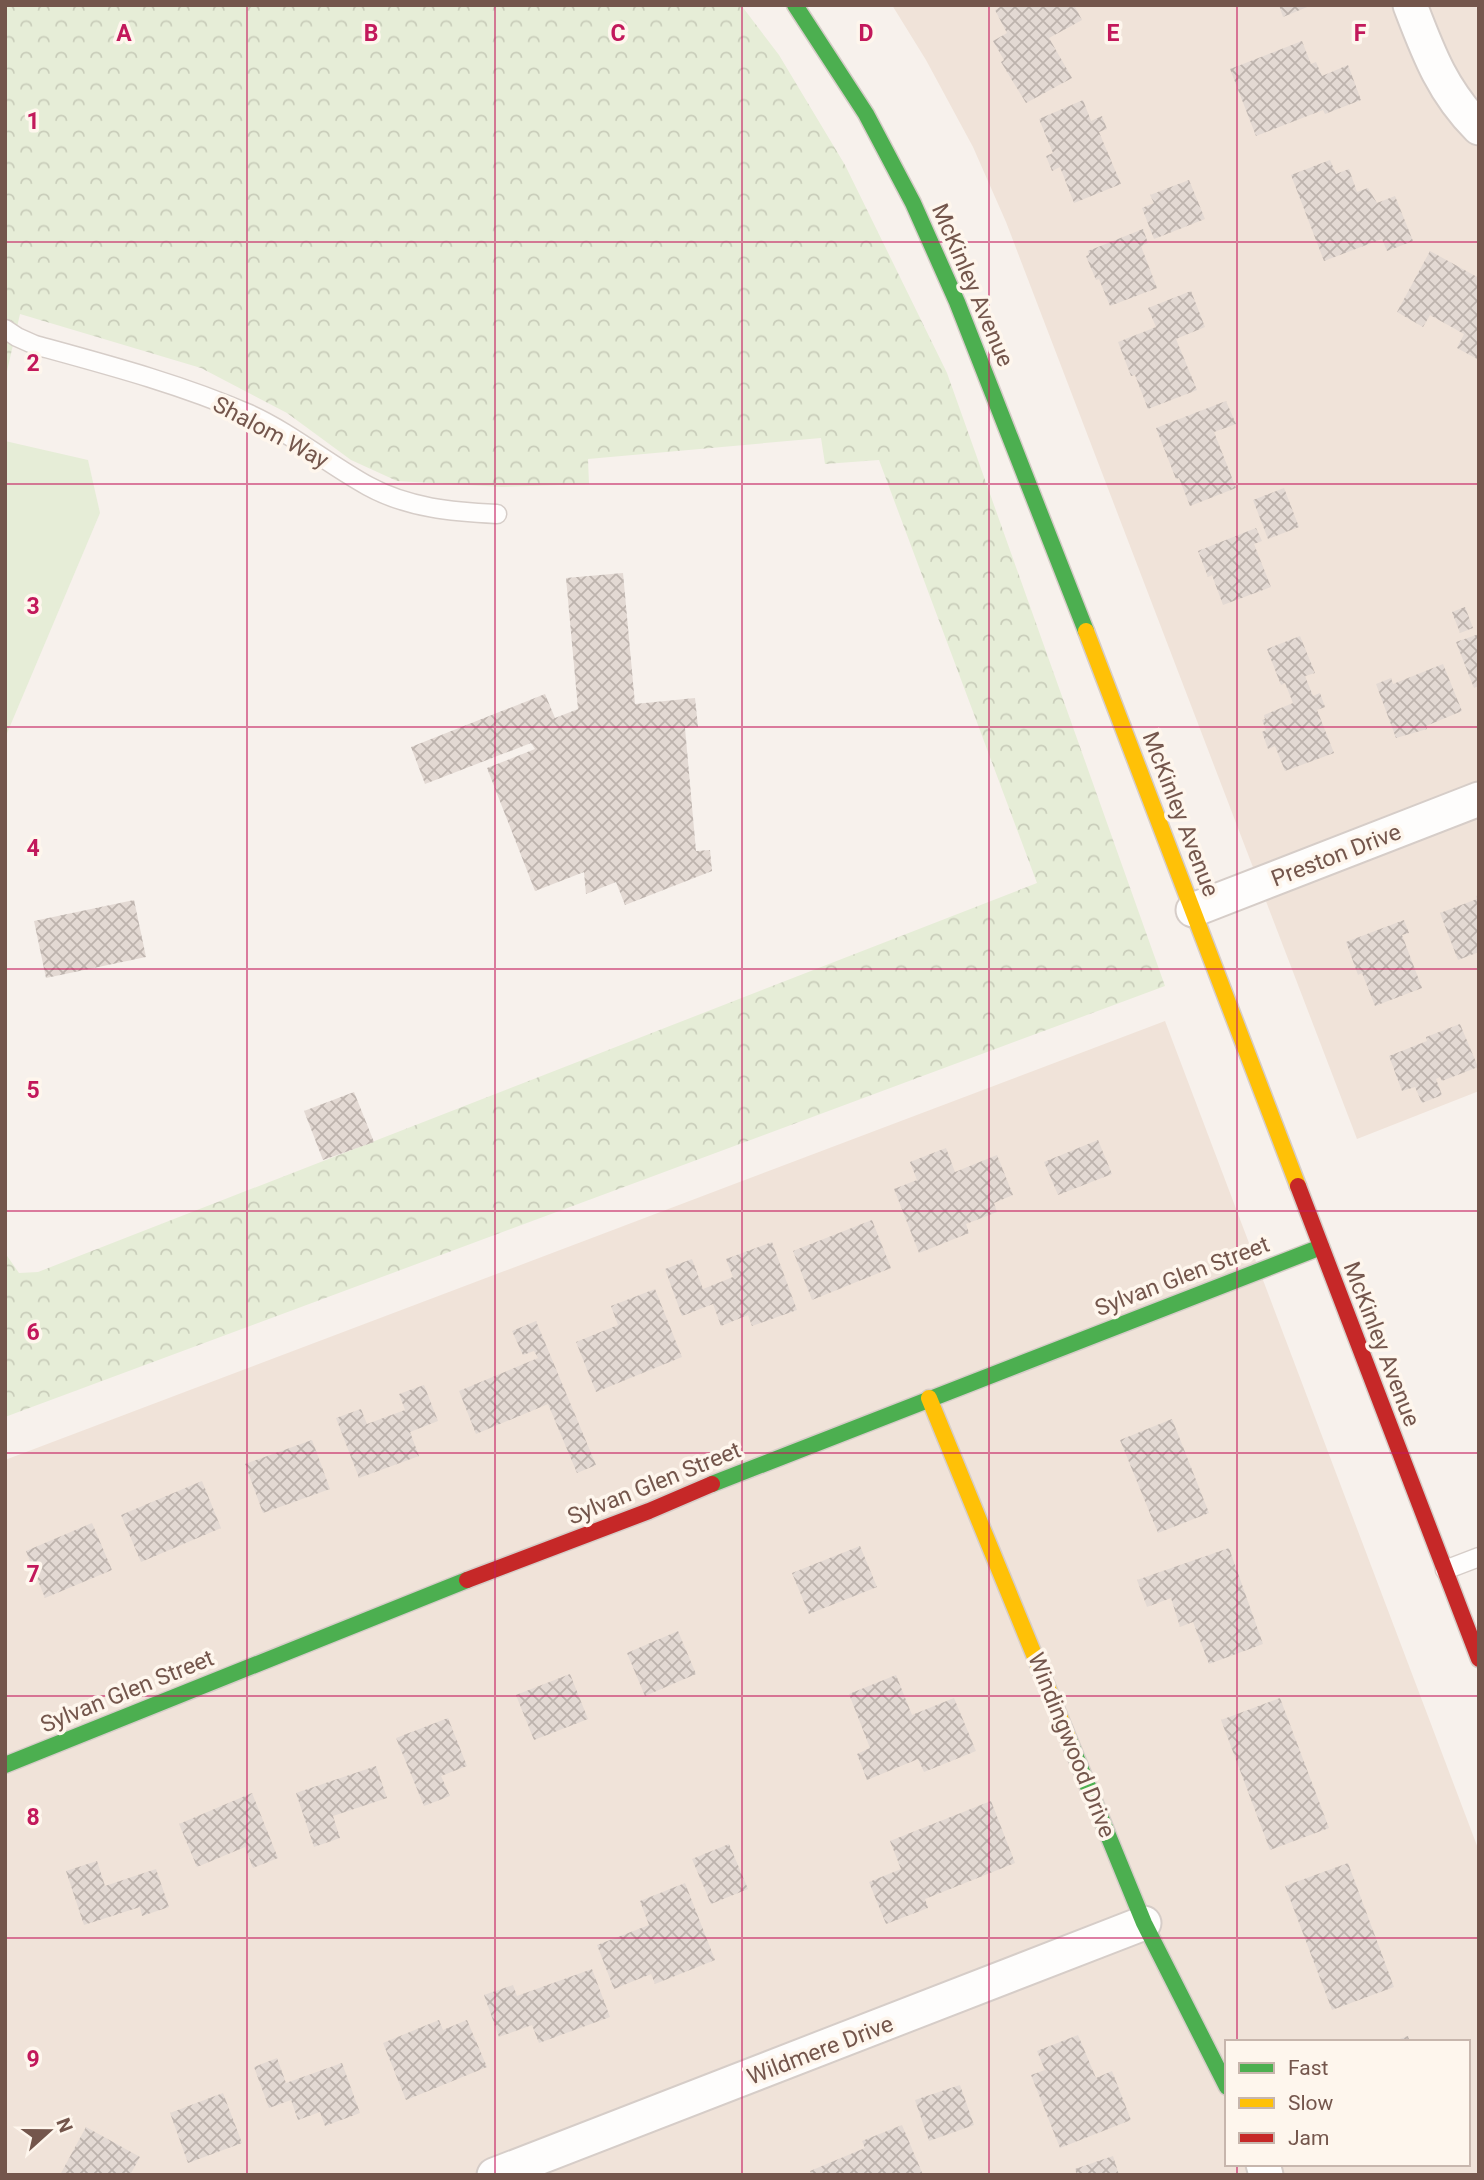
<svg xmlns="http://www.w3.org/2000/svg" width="1484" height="2180" font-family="Roboto,sans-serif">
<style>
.residential{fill:#f0e3d9;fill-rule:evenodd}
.grass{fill:#e6edd7}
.forest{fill:url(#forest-crowns)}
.building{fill:url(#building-cross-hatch)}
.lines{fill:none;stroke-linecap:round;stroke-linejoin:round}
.lane-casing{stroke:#d6cdc8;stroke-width:21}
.street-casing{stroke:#d6cdc8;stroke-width:37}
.fast-casing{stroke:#d6cdc8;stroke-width:19}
.slow-casing{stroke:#d6cdc8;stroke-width:19}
.jam-casing{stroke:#d6cdc8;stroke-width:19}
.lane{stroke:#fefdfc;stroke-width:18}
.street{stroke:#fefdfc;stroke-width:33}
.fast{stroke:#4caf50;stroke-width:16}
.slow{stroke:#ffc107;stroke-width:16}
.jam{stroke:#c62828;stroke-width:16}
.grid{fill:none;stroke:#c2185b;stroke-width:2;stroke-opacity:0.55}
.labels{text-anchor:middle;stroke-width:7;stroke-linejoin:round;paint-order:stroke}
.street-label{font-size:23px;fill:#74564c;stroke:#fef6ed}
.grid-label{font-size:23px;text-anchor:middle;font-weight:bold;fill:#c2185b;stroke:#fef6ed;stroke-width:7;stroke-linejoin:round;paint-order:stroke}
</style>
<defs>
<pattern id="forest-crowns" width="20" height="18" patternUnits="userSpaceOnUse" patternTransform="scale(1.75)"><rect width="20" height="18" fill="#e6edd7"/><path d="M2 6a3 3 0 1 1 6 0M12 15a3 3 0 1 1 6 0" fill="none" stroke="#c9cdba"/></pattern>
<pattern id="building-cross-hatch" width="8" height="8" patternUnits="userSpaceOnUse" patternTransform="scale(1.75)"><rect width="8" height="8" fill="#e3d9d3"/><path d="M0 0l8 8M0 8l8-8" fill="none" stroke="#bdb3ad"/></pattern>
</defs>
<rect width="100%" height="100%" fill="#f7f1ec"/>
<g class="residential">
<path d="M892,5H1479V1091L1357,1139L1006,222L973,147L926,60Z"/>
<path d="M1165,1021L1479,1851V2175H5V1460ZM1227,2042H1468V2164H1227Z"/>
</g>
<path class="grass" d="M5,441L88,460L100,513L5,738Z"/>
<path class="forest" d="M5,5H741L779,55L845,165L947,373L1165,986L5,1417V1253L19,1273L38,1272L1037,883L879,460L825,464L821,438L588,459L589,484L502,487L397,481L351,460L287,413L201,368L20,314L5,380Z"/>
<g class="building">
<path d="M1003,5H1074L1082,20L1049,38L1072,78L1026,103L1001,62L1004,60L993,41L1007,33L995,10Z"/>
<path d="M1279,5H1312L1283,17Z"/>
<path d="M1302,41L1311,64L1316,62L1322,76L1348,65L1361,100L1325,114L1323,110L1256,136L1230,69Z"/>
<path d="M1083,100L1091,121L1102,116L1107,129L1099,132L1121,184L1074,203L1060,167L1052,171L1046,156L1053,153L1039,119Z"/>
<path d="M1330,160L1336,174L1349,169L1357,192L1368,188L1377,203L1395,196L1413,241L1387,251L1382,239L1324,261L1291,175Z"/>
<path d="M1189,180L1205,219L1154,239L1142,208L1154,203L1150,195Z"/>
<path d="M1143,229L1148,243L1141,246L1157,288L1110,306L1099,279L1096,280L1086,256L1089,255L1088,251Z"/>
<path d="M1430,251L1479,278V360L1457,348L1464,334L1430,315L1423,327L1397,312Z"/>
<path d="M1191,291L1205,327L1176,339L1197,390L1148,409L1135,375L1131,376L1118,342L1156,327L1148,308Z"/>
<path d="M1226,401L1236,424L1214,432L1236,488L1190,506L1179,478L1176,479L1156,428Z"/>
<path d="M1284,488L1299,527L1268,539L1253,500Z"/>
<path d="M1256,528L1262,541L1254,544L1271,587L1223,605L1212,575L1208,577L1198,551Z"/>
<path d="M623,573L635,704L695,698L698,727L685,728L696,851L710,850L712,871L625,905L616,882L586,894L584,872L535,891L487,768L535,749L531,743L425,784L411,747L545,694L555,718L578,709L566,578Z"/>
<path d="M1465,607L1473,628L1460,633L1452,612Z"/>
<path d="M1479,634V686L1474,688L1456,642Z"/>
<path d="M1300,636L1315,673L1305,676L1313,696L1320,693L1325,707L1317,710L1334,753L1285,771L1275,746L1268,749L1262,732L1266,730L1262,720L1265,719L1264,715L1293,703L1285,683L1281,685L1267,649Z"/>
<path d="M1443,664L1462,711L1426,726L1427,729L1396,738L1376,684L1391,678L1393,684Z"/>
<path d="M1479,895V952L1458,960L1440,913L1477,899L1476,896Z"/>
<path d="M134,900L146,957L46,978L34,921Z"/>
<path d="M1404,920L1409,933L1402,935L1422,988L1375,1006L1362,973L1358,975L1346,942Z"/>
<path d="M1460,1024L1478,1067L1442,1081L1440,1077L1436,1079L1442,1095L1422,1103L1415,1087L1402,1091L1389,1056L1427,1041L1426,1037Z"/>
<path d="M354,1092L374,1142L323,1160L304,1111Z"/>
<path d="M1098,1140L1112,1174L1058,1195L1044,1162Z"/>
<path d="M946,1148L955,1172L997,1155L1013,1195L994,1203L997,1212L966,1224L969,1233L919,1253L894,1189L917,1180L910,1162Z"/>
<path d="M872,1220L891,1268L812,1300L793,1251Z"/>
<path d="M772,1242L797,1310L752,1326L748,1315L721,1326L713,1304L682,1316L665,1269L692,1259L703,1289L733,1277L726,1259Z"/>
<path d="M655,1289L682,1357L596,1392L576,1342L618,1325L611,1306Z"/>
<path d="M536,1321L596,1465L577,1473L548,1404L476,1434L459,1391L538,1358L534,1351L523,1355L512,1331Z"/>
<path d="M424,1385L438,1421L410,1432L419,1456L359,1478L336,1418L361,1409L367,1424L405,1410L399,1394Z"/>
<path d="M1172,1419L1209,1513L1158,1533L1120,1440Z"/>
<path d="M312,1440L330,1489L263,1513L245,1464Z"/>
<path d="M202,1481L221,1528L141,1562L121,1515Z"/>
<path d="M92,1523L112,1570L45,1598L26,1551Z"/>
<path d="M860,1546L877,1587L809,1614L792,1573Z"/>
<path d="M1229,1548L1263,1644L1209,1664L1193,1622L1180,1627L1171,1598L1147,1607L1137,1580Z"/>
<path d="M678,1631L696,1674L645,1696L627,1653Z"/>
<path d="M570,1674L588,1719L534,1740L516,1695Z"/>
<path d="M896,1675L912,1715L954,1698L976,1751L924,1772L918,1759L867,1780L857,1754L870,1748L849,1694Z"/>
<path d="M1280,1698L1329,1828L1270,1850L1221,1720Z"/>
<path d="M448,1718L467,1766L441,1776L450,1796L424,1806L396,1738Z"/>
<path d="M376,1766L387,1798L333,1816L340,1838L314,1847L296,1793Z"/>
<path d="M252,1793L278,1858L253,1868L245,1847L197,1867L179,1824Z"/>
<path d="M991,1801L1015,1863L925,1899L928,1908L886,1924L869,1882L901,1869L890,1841Z"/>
<path d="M729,1844L748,1889L711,1904L692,1859Z"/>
<path d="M97,1861L105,1886L156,1869L169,1907L142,1916L140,1907L84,1925L66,1871Z"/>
<path d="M1348,1863L1394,1987L1332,2010L1285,1886Z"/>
<path d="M685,1883L715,1960L655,1984L651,1974L614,1989L597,1945L649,1925L640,1901Z"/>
<path d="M592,1969L610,2017L539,2043L532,2025L499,2037L484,1995L513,1985L517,1996Z"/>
<path d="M439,2020L443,2030L467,2020L487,2067L406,2100L383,2043Z"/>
<path d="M1078,2035L1096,2078L1112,2071L1131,2120L1060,2148L1031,2075L1045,2070L1037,2051Z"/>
<path d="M1408,2036L1410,2042H1394V2041Z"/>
<path d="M277,2058L286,2083L342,2063L360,2113L325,2126L320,2112L298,2120L291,2100L269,2108L254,2067Z"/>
<path d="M960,2085L974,2125L929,2141L915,2100Z"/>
<path d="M223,2093L242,2143L188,2163L170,2113Z"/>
<path d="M902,2125L923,2175H812L810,2171L865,2148L862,2141Z"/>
<path d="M86,2127L140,2157L130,2175H60Z"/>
<path d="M1113,2156L1119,2175H1077L1075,2169Z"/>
</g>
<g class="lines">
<defs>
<g id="lane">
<path d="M5,329L17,337L35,345C108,365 180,384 249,414C291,433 328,464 368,486C408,508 453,512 497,514"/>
<path d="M1445,1570L1479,1557"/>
</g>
<g id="street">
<path d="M1410,5C1428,52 1442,91 1479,128"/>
<path d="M1193,910L1479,799"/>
<path d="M1263,2164L1266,2175"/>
<path d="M494,2175L1144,1923"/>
</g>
<g id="fast">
<path d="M795,5L866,114L913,203L957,302L1086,631"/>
<path d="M712,1484L1321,1247"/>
<path d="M1069,1740L1144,1923L1227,2087"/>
<path d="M5,1765L467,1580"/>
</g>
<g id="slow">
<path d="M1086,631L1298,1186"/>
<path d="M929,1398L1069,1740"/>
</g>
<g id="jam">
<path d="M1298,1186L1479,1659"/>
<path d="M467,1580L649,1511L712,1484"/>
</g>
</defs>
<use href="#lane" class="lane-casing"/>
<use href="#street" class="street-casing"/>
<use href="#fast" class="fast-casing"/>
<use href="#slow" class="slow-casing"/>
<use href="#jam" class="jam-casing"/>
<use href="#lane" class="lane"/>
<use href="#street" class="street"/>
<use href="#fast" class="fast"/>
<use href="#slow" class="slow"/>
<use href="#jam" class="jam"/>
</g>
<path class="grid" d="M247,5V2175M495,5V2175M742,5V2175M989,5V2175M1237,5V2042M5,242H1479M5,484H1479M5,727H1479M5,969H1479M5,1211H1479M5,1453H1479M5,1696H1479M5,1938H1479M1237,2164V2175"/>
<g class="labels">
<g class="street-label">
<text transform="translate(973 285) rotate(67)" y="8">McKinley Avenue</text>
<text transform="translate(271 432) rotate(28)" y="8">Shalom Way</text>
<text transform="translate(1181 814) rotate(69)" y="8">McKinley Avenue</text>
<text transform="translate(1336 855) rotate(-21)" y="8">Preston Drive</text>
<text transform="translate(1182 1276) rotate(-21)" y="8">Sylvan Glen Street</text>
<text transform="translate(1382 1344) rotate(69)" y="8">McKinley Avenue</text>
<text transform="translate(654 1483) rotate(-22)" y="8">Sylvan Glen Street</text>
<text transform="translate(127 1691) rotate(-22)" y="8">Sylvan Glen Street</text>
<text transform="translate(1072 1745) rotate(68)" y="8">Windingwood Drive</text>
<text transform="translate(820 2050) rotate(-21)" y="8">Wildmere Drive</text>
</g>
</g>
<g class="grid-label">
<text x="124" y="41">A</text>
<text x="371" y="41">B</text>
<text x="618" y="41">C</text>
<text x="866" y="41">D</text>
<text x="1113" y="41">E</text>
<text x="1360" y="41">F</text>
<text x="33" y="129">1</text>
<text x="33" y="371">2</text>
<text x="33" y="614">3</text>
<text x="33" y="856">4</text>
<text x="33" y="1098">5</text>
<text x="33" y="1340">6</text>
<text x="33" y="1582">7</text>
<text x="33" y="1825">8</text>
<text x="33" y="2067">9</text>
</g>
<rect width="1484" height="2180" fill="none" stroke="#74564c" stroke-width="14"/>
<rect x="1225" y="2040" width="245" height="126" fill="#fef6ed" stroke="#c7b6ad" stroke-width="2"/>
<rect x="1239" y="2063" width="35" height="10" fill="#4caf50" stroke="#c7b6ad" stroke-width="2"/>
<text x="1288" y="2075" font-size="21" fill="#74564c">Fast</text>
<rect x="1239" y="2098" width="35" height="10" fill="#ffc107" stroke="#c7b6ad" stroke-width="2"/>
<text x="1288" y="2110" font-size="21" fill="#74564c">Slow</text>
<rect x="1239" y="2133" width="35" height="10" fill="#c62828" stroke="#c7b6ad" stroke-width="2"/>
<text x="1288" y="2145" font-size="21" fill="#74564c">Jam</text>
<g transform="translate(49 2131) rotate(69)" stroke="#fef6ed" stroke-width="5" paint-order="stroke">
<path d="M0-5L12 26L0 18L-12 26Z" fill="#74564c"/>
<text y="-10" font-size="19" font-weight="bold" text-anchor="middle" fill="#74564c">N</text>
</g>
</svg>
